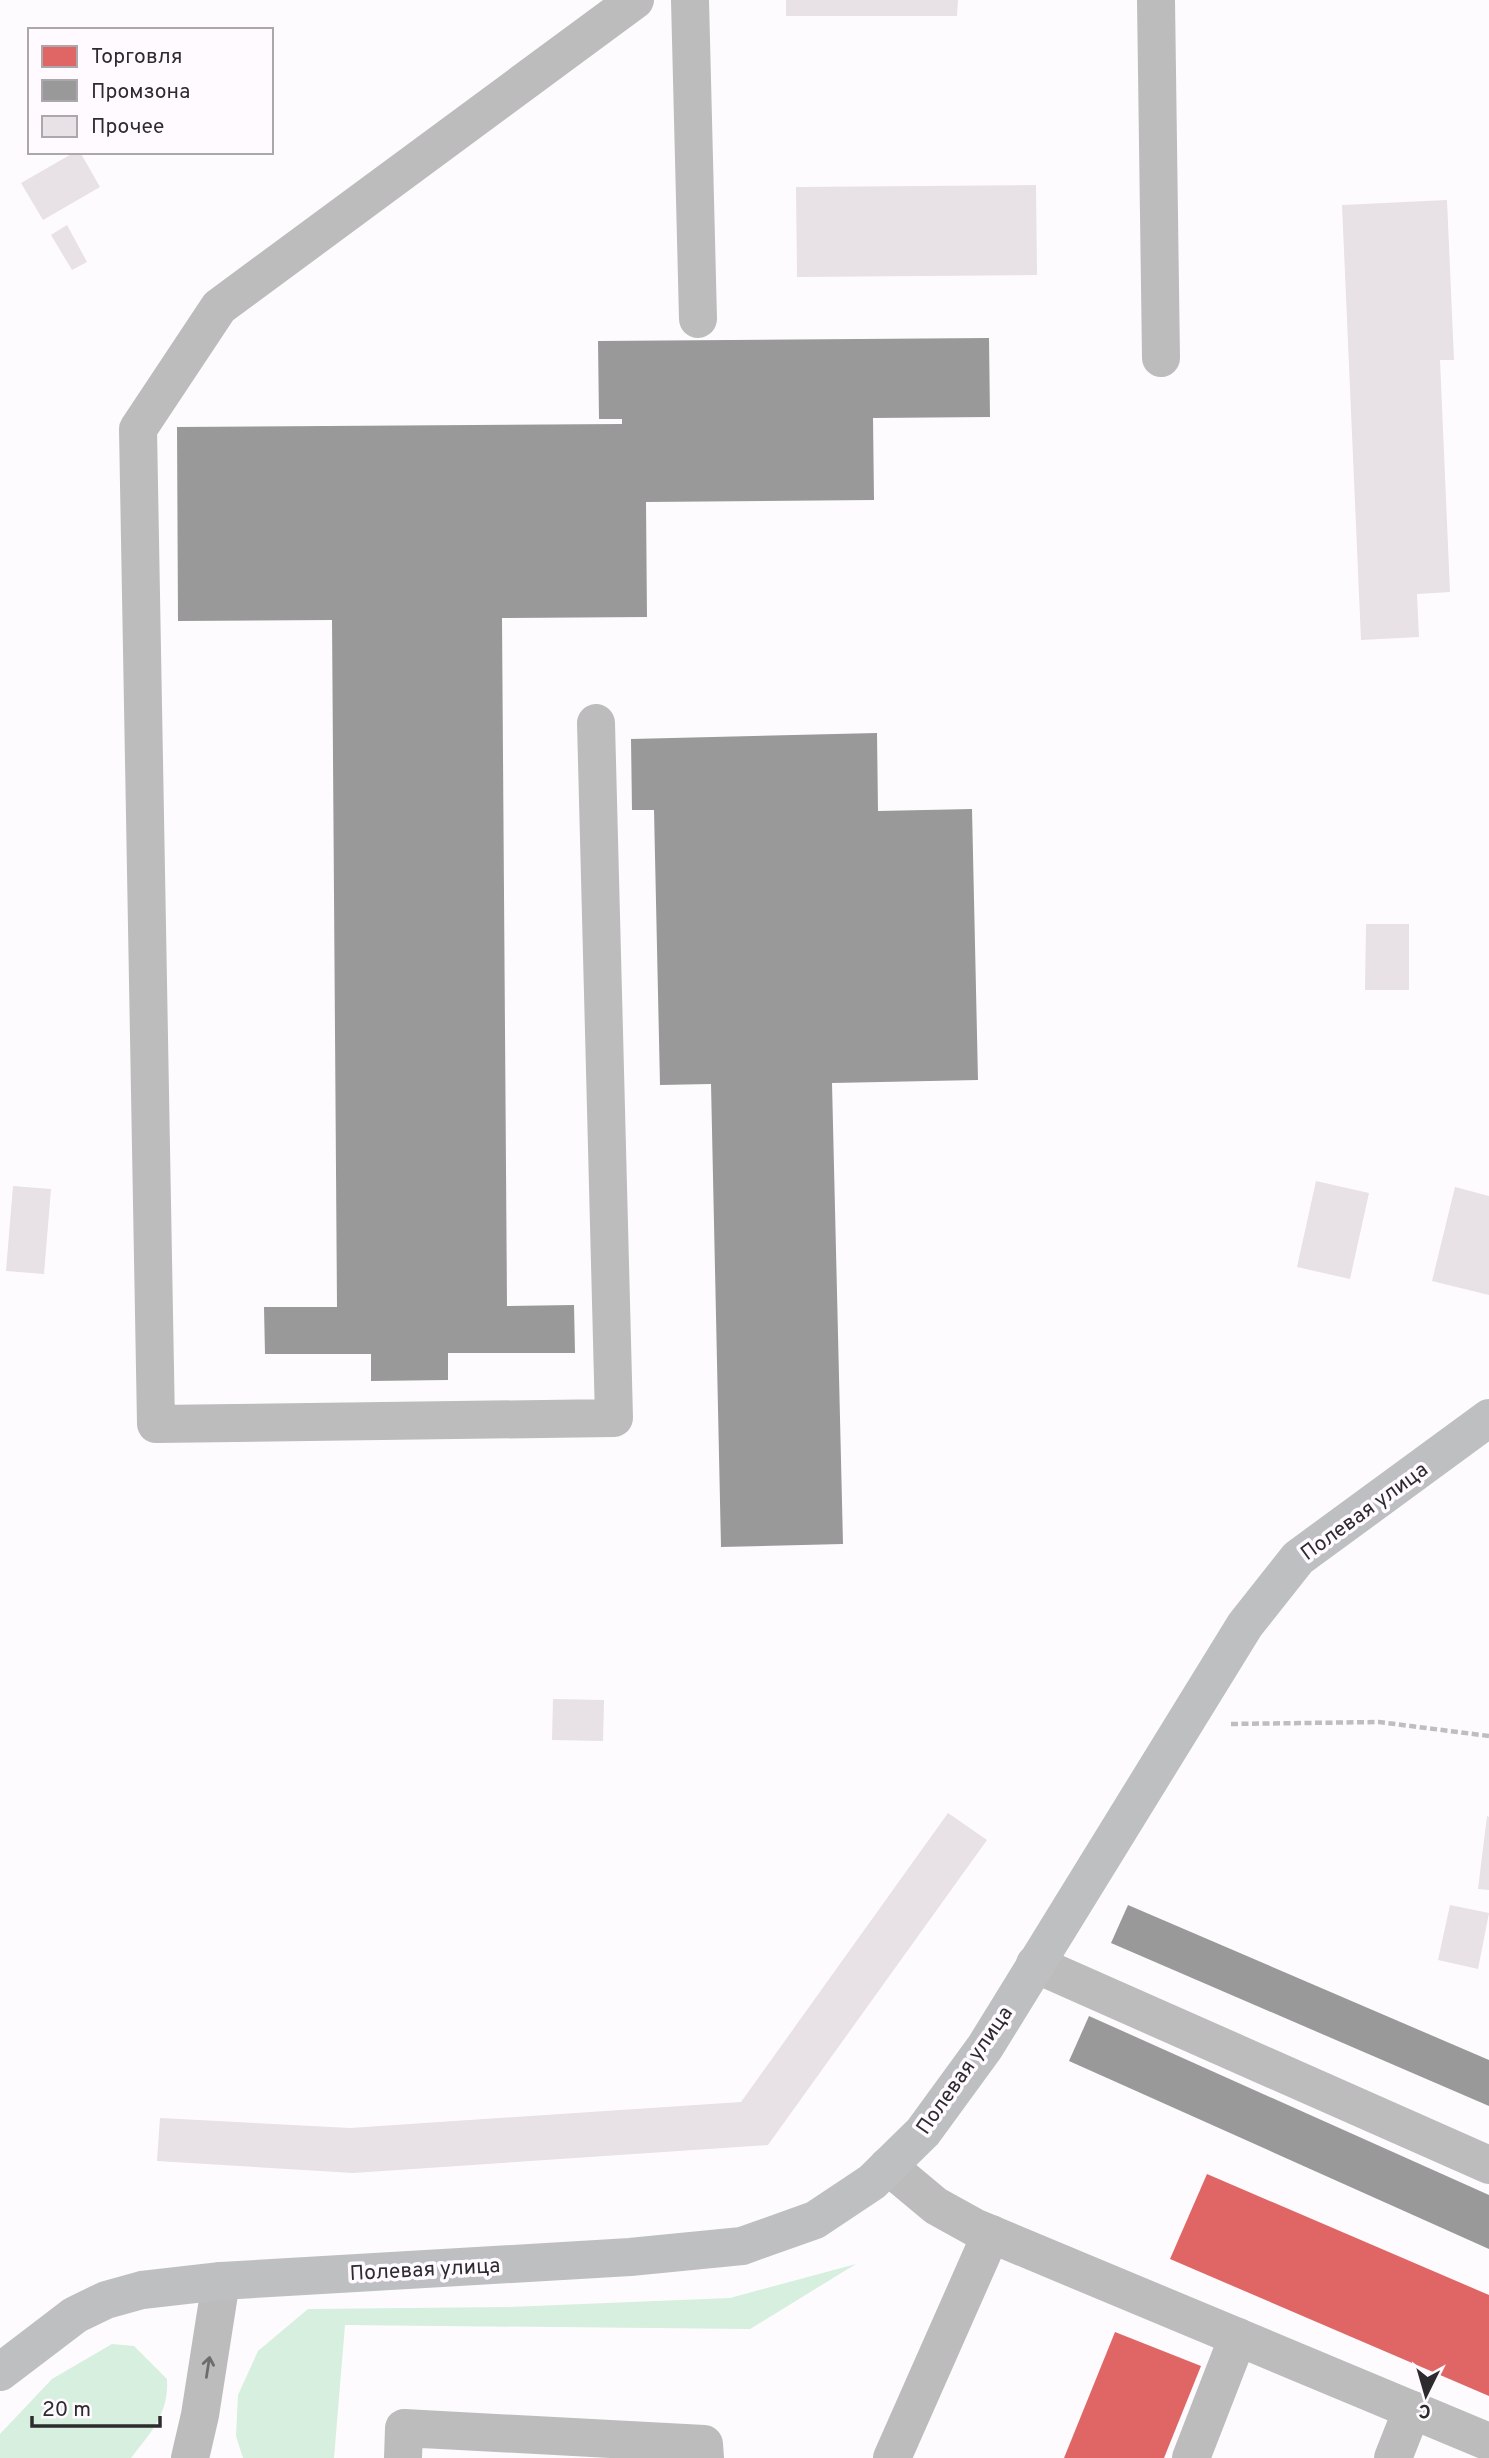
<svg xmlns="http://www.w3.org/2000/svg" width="1489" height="2458" font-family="Overpass,sans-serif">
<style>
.green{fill:#d6efde}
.shops{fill:#e06666}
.industry{fill:#999}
.building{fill:#e8e1e6}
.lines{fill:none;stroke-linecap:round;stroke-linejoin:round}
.path{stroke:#bebebf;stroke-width:4.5;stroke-dasharray:7 3.5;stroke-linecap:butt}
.minor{stroke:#bdbcbd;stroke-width:38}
.major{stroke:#bebfc1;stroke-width:38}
.oneway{stroke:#6e6c6e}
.labels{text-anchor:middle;stroke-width:7;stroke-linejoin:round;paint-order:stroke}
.street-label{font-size:21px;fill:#2d2b2d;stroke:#fffaff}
</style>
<rect width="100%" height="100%" fill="#fefbfe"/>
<g class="green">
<path d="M856,2264L750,2329L345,2325L334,2458H243L236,2436L238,2395L258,2351L308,2309L509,2307L730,2298Z"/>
<path d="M112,2344L134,2346L167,2379C169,2414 151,2432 131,2458H0V2434L52,2379Z"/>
</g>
<g class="shops">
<path d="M1207,2174L1489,2295V2396L1170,2259Z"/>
<path d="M1115,2332L1201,2366L1164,2458H1064Z"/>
</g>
<g class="industry">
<path d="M989,338L990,417L873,418L874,500L646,502L647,617L502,618L507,1306L574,1305L575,1353H448V1380L371,1381V1354H265L264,1307H337L332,620L178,621L177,427L622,424V419H599L598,341Z"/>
<path d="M877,733L878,811L972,809L978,1080L832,1083L843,1544L721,1547L711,1084L660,1085L654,810H632L631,739Z"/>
<path d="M1128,1905L1489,2060V2106L1111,1943Z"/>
<path d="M1089,2016L1489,2195V2249L1069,2061Z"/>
</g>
<g class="building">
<path d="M786,0H958L957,16H786Z"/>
<path d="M75,152H80L100,187L43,220L21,183Z"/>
<path d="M1036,185L1037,275L797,277L796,187Z"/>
<path d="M1447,200L1454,360H1440L1450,592L1417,594L1419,637L1361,640L1342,205Z"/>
<path d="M67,225L87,262L72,270L51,235Z"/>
<path d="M1366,924H1409V990H1365Z"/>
<path d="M1316,1181L1369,1193L1350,1279L1297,1267Z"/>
<path d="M13,1186L51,1189L44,1274L6,1271Z"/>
<path d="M1455,1187L1489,1196V1295L1432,1281Z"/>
<path d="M553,1699L604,1700L603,1741L552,1740Z"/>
<path d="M948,1813L987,1840L768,2145L353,2173L157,2161L160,2118L350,2128L741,2102Z"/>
<path d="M1487,1816L1489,1817V1890L1478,1889Z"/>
<path d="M1450,1905L1489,1913L1478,1969L1438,1960Z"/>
</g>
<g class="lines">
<path class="path" d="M1231,1724L1379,1722L1489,1736"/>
<g class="minor">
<path d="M690,0L698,319"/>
<path d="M1156,0L1161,358"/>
<path d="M596,723L614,1418L156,1424L138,429L219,307L635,0"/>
<path d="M1035,1964L1489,2165"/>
<path d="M888,2166L936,2206L974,2227L1489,2442"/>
<path d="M190,2458L200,2415L221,2281"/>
<path d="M403,2458L404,2428L704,2444L705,2458"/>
<path d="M892,2458L991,2234"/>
<path d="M1191,2458L1238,2337"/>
<path d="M1393,2458L1412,2410"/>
</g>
<path class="major" d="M0,2372L75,2315L106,2300L142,2290L221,2281L630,2257L742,2246L815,2220L872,2182L923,2132L985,2047L1245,1625L1298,1558L1489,1418"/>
</g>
<defs><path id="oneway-shaft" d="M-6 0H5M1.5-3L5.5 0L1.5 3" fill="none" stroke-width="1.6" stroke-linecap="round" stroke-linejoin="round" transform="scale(1.75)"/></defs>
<use class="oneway" href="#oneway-shaft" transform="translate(208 2367) rotate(-81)"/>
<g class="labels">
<g class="street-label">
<text transform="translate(1364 1511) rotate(-36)" y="7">Полевая улица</text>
<text transform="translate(964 2070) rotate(-55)" y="7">Полевая улица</text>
<text transform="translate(425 2269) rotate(-3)" y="7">Полевая улица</text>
</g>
</g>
<rect x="28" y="28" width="245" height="126" fill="#fffaff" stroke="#aba7ab" stroke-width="2"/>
<rect x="42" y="46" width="35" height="21" fill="#e06666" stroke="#aba7ab" stroke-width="2"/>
<text x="91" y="63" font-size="21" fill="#2d2b2d">Торговля</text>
<rect x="42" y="80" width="35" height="21" fill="#999999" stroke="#aba7ab" stroke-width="2"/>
<text x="91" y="98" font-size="21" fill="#2d2b2d">Промзона</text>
<rect x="42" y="116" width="35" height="21" fill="#e8e1e6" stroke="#aba7ab" stroke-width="2"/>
<text x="91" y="133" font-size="21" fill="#2d2b2d">Прочее</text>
<g transform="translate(1426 2395) rotate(185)" stroke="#fffaff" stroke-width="5" paint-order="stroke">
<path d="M0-5L12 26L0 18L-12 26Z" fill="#2d2b2d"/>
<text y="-10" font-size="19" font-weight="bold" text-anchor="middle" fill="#2d2b2d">С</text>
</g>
<path d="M32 2416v10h128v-10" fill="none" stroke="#2d2b2d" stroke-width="3.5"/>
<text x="42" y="2416" font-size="21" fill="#2d2b2d" stroke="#fffaff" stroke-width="5" paint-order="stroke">20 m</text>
</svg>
